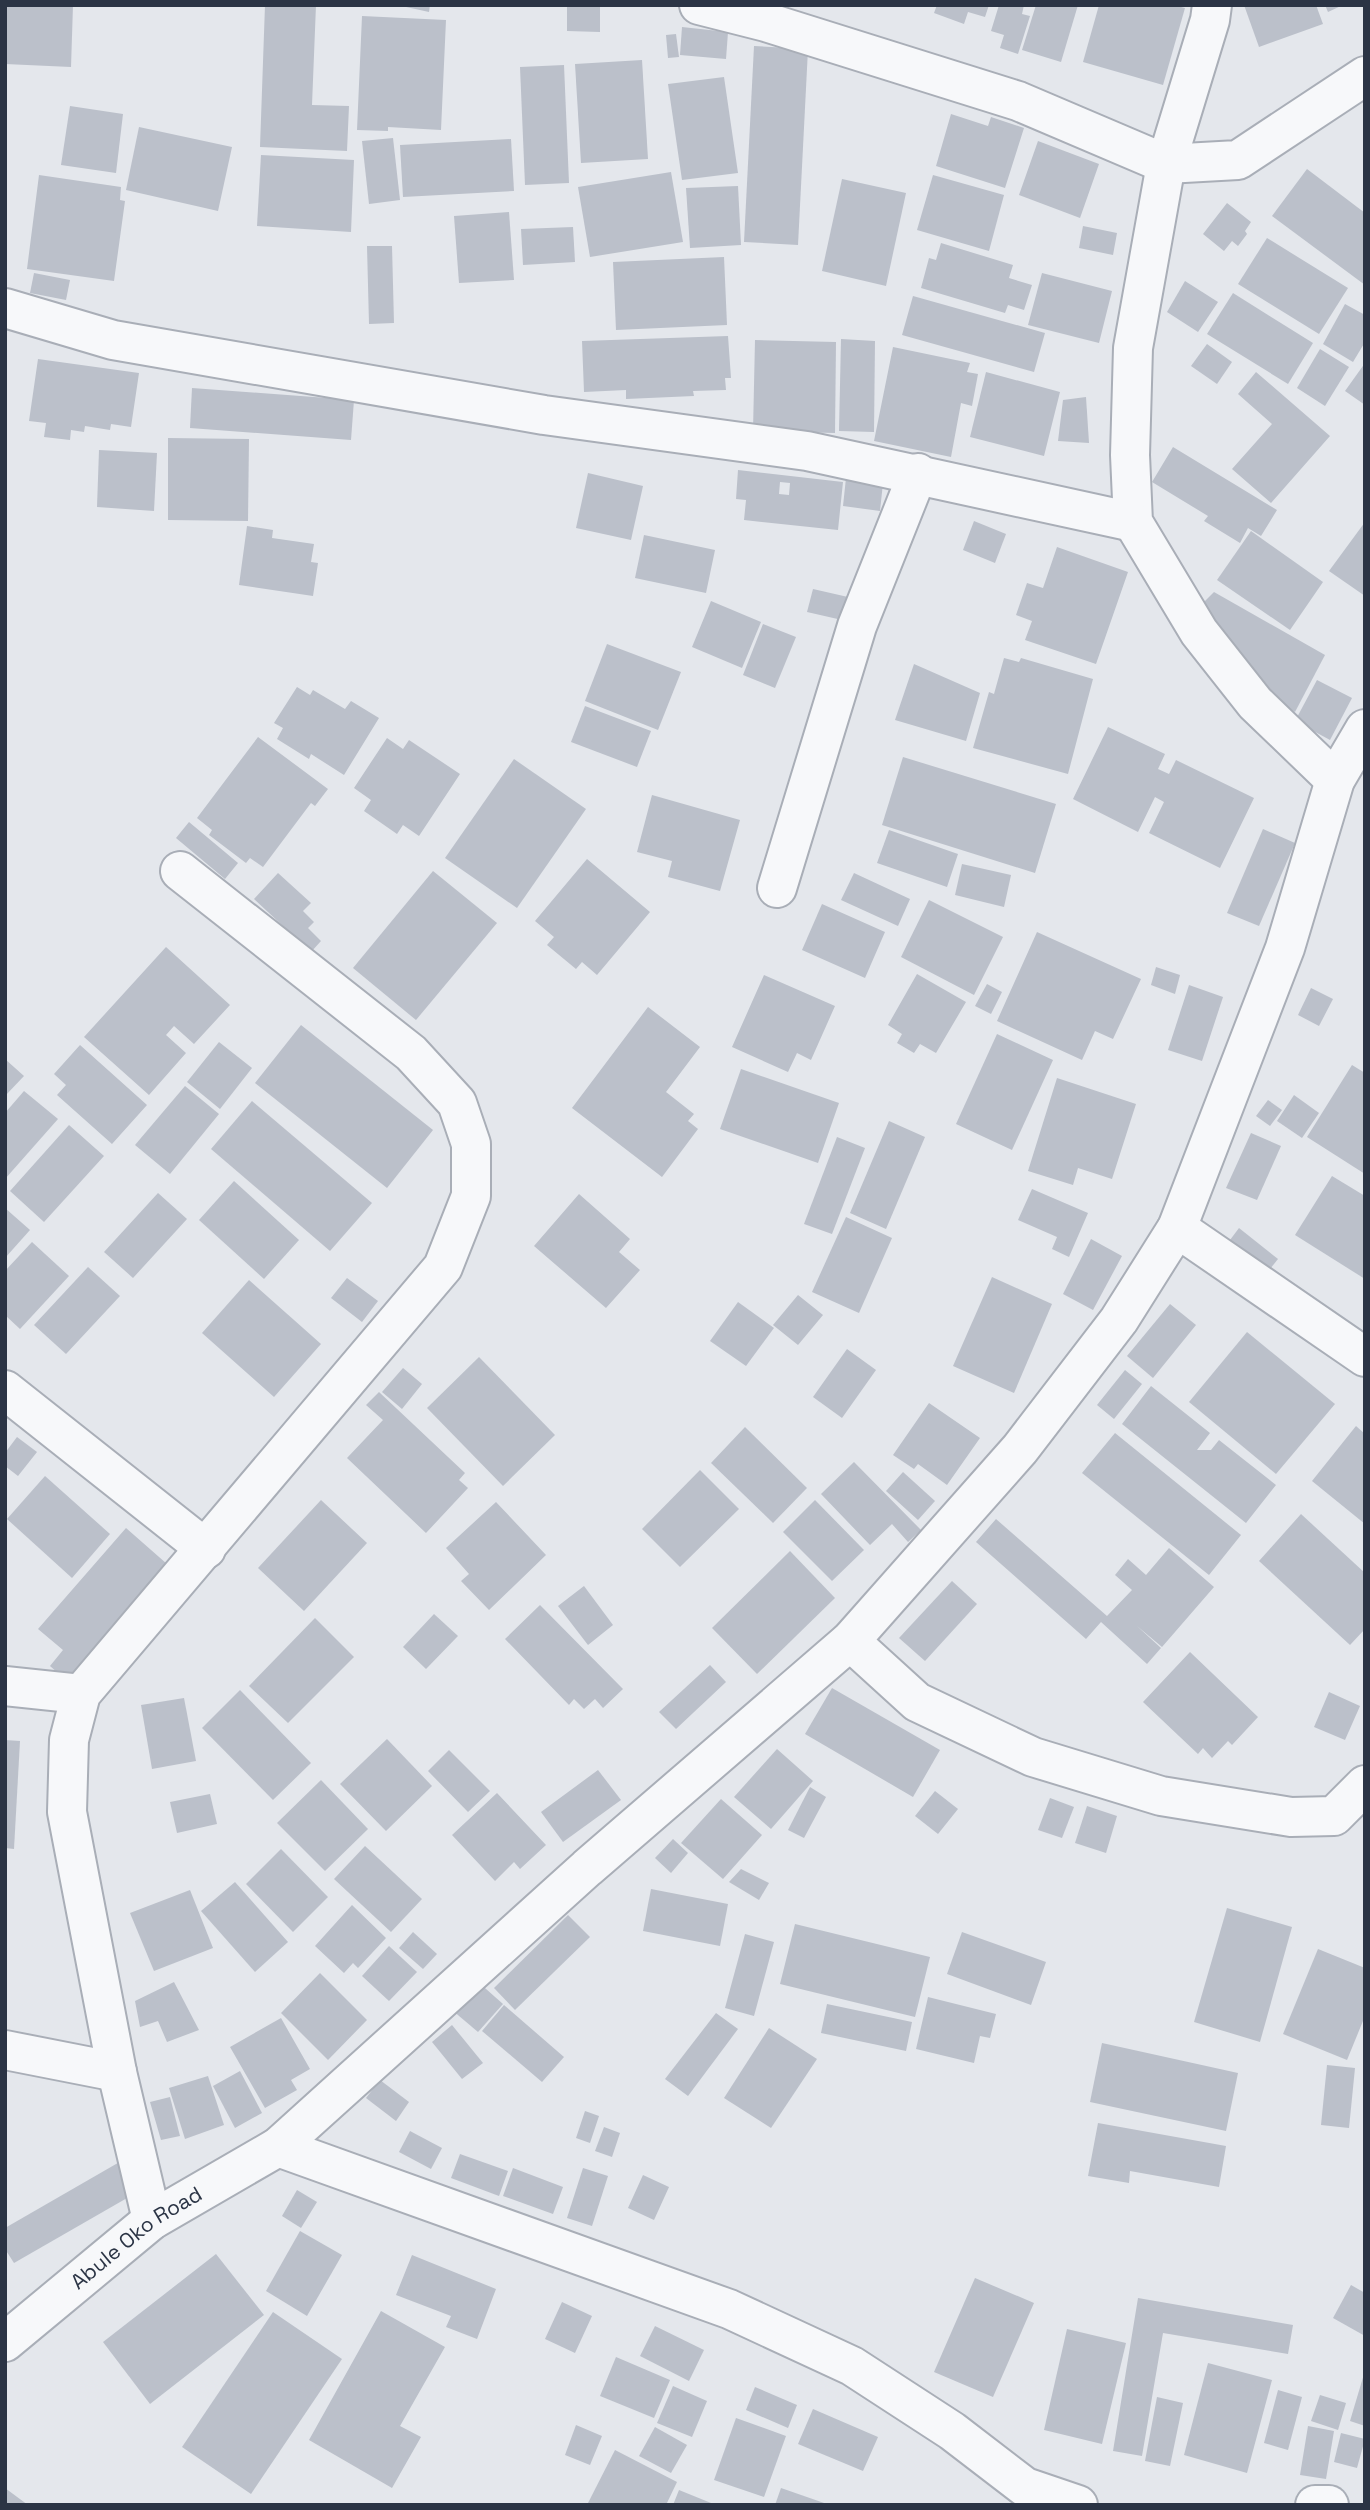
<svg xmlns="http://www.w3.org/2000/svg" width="1370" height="2510" font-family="'Space Grotesk',sans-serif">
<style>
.building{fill:#bbc0ca;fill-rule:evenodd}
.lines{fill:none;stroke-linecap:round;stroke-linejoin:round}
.minor-casing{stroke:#a9aeb7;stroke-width:42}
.minor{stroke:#f7f8fa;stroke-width:38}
.labels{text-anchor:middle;stroke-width:6;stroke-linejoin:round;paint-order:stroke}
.street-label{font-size:21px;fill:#2b3445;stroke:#f4f6f9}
</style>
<rect width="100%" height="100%" fill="#e4e7ec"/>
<g class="building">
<path d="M5,5H73L71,67L5,64Z"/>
<path d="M265,5H316L312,105L349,106L347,151L260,147Z"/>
<path d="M397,5H430L429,12Z"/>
<path d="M567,5H600V32L567,31Z"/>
<path d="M937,5H989L985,17L968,12L964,24L934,13Z"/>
<path d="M999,5H1024L1022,14L1030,16L1018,54L1000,48L1004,35L991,31Z"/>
<path d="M1036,5H1078L1061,62L1022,50Z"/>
<path d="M1099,5H1173L1185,8L1163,85L1083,62Z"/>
<path d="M1244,5H1316L1323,24L1259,47Z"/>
<path d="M1325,5H1343L1328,12Z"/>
<path d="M362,16L446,20L441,130L388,127V131L357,130Z"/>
<path d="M682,27L728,32L726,59L680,55Z"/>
<path d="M676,34L679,57L668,58L666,35Z"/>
<path d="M754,46L808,49L798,245L744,242Z"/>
<path d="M642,60L648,159L581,163L575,64Z"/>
<path d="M564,65L569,183L525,185L520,67Z"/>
<path d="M724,77L738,173L682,180L668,84Z"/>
<path d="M70,106L123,114L116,173L61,165Z"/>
<path d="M951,114L988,126L991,117L1024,128L1005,188L936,166Z"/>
<path d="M139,127L232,147L218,211L126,190Z"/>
<path d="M393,138L400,200L369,204L362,141Z"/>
<path d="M511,139L514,191L403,197L400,145Z"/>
<path d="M1038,141L1099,164L1080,218L1019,195Z"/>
<path d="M261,155L354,160L351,232L257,226Z"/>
<path d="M1307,169L1365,213V285L1272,216Z"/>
<path d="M671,172L683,242L590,257L578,187Z"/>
<path d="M39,175L121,187L120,200L125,201L114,281L27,269Z"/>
<path d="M933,175L1004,195L989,251L917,230Z"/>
<path d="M842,179L906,193L886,286L822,271Z"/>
<path d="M738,186L741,245L690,248L686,188Z"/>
<path d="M1227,203L1251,222L1245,231L1247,234L1238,246L1232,241L1224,251L1203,234Z"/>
<path d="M509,212L514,280L459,283L454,216Z"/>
<path d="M1083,226L1117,233L1113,255L1079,248Z"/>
<path d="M573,227L575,262L523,265L521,229Z"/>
<path d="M1267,238L1348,288L1319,334L1238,284Z"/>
<path d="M941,243L1013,265L1009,278L1032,285L1024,310L1008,305L1005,313L921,288L929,258L936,260Z"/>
<path d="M367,246H392L394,323L369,324Z"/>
<path d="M724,257L727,325L616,330L613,262Z"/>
<path d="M34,273L70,280L66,300L30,293Z"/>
<path d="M1042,273L1112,291L1099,343L1028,325Z"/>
<path d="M1185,281L1218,302L1198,332L1167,312Z"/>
<path d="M1233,293L1313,343L1288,384L1207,334Z"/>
<path d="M913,296L1045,333L1034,372L902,335Z"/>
<path d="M1345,304L1365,315V342L1353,362L1323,344Z"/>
<path d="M728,336L731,378H725L726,390L693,391L694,396L626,399V390L584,392L582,341Z"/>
<path d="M841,339L875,341L874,432L839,431Z"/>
<path d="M755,340L836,342L835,433L753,431Z"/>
<path d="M1207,344L1232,362L1217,384L1191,366Z"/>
<path d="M893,347L970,363L967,372L978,374L972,406L961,403L951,457L874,441Z"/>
<path d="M1320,349L1349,367L1325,406L1297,388Z"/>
<path d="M38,359L139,373L131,427L111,424L110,430L85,426L84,432L71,430L70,440L44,437L46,423L29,421Z"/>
<path d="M1365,363V405L1345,391Z"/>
<path d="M986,372L1060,392L1044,456L970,437Z"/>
<path d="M1256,372L1330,436L1271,503L1232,469L1272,424L1238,394Z"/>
<path d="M192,388L354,400L351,440L190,428Z"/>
<path d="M1086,397L1089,443L1058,441L1063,400Z"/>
<path d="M168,438L249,439L248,521L168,520Z"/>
<path d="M1173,447L1277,510L1261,536L1248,528L1240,543L1204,521L1208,516L1152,482Z"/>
<path d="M99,450L157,453L154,511L97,507Z"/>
<path d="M738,470L843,482L838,530L744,520L746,500L736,499ZM780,482L790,483L789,495L779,494Z"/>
<path d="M588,473L643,486L631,540L576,528Z"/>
<path d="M846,478L883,483L880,511L843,506Z"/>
<path d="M974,521L1006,534L995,563L963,550Z"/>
<path d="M1365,522V596L1329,571Z"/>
<path d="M247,526L273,530L272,538L314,544L311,562L318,563L313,596L239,585Z"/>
<path d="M1251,531L1323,582L1290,630L1217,580Z"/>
<path d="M644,535L715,550L706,593L635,578Z"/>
<path d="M1057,547L1128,572L1096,664L1025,640L1032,621L1016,615L1027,583L1043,588Z"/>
<path d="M813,589L848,597L842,620L807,612Z"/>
<path d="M1214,592L1325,655L1295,712L1256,686L1196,610Z"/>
<path d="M711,601L761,622L742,668L692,647Z"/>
<path d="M763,624L796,637L775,688L743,675Z"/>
<path d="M607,644L681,672L658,730L585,701Z"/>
<path d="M1004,658L1019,662L1021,658L1093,679L1068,774L973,748L989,692L994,694Z"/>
<path d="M914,664L980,693L966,741L895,720Z"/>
<path d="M1317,680L1352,698L1330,740L1295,721Z"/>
<path d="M297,687L310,695L313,690L345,709L351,701L379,718L344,775L311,754L309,759L277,739L283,728L274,723Z"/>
<path d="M585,706L651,731L637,767L571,742Z"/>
<path d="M1108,727L1165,754L1158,769L1169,774L1176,760L1254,798L1220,868L1149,833L1164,802L1155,797L1138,832L1073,799Z"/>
<path d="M258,737L328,789L315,806L311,803L263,867L250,858L246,863L209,835L212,830L197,818Z"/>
<path d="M387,738L403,749L409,740L460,774L419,836L403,825L397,834L364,811L371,800L354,788Z"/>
<path d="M903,757L1056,804L1035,873L882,825Z"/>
<path d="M514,759L586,809L517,908L445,858Z"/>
<path d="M652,795L740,820L720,891L668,877L672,861L637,852Z"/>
<path d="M189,822L238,863L225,879L176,838Z"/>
<path d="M1263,829L1295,843L1259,926L1227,913Z"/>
<path d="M889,830L958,854L947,887L877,863Z"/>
<path d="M587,859L650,912L597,975L582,962L576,969L547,945L554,937L535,921Z"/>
<path d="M962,864L1011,875L1004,907L955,895Z"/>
<path d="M433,871L497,923L416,1020L353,968Z"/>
<path d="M278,873L311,903L303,911L314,922L308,928L321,941L311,952L254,899Z"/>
<path d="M854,873L910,899L898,926L841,900Z"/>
<path d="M929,900L1003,937L974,995L901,957Z"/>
<path d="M822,904L885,932L865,978L802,950Z"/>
<path d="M1037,932L1141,979L1113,1039L1095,1031L1082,1060L997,1021Z"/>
<path d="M166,947L230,1005L194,1044L174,1026L166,1035L186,1053L149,1095L84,1037Z"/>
<path d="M1156,967L1180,975L1175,994L1151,985Z"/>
<path d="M917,974L966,1002L936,1053L920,1044L914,1053L897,1043L902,1034L888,1025Z"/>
<path d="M764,975L835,1006L811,1060L797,1053L788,1072L732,1047Z"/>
<path d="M987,984L1002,992L991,1014L975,1006Z"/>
<path d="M1189,985L1223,997L1202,1061L1168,1050Z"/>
<path d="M1311,988L1333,999L1319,1026L1298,1015Z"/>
<path d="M648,1007L700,1047L666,1092L694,1114L688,1121L698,1129L662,1177L572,1108Z"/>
<path d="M301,1025L433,1130L387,1188L255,1083Z"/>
<path d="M997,1034L1053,1060L1012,1150L956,1124Z"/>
<path d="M219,1042L252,1068L220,1109L187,1082Z"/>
<path d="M80,1045L147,1105L112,1144L57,1095L66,1085L54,1074Z"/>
<path d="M5,1059L24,1076L5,1096Z"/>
<path d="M1352,1065L1365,1073V1174L1307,1137Z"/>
<path d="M741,1069L839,1103L818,1163L720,1129Z"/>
<path d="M1057,1078L1136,1104L1112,1179L1078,1168L1073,1185L1028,1171Z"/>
<path d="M185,1086L219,1114L170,1174L135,1145Z"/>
<path d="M24,1091L58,1119L5,1179V1113Z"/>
<path d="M1294,1095L1319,1113L1302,1138L1277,1121Z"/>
<path d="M1268,1100L1282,1110L1270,1126L1256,1116Z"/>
<path d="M252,1101L372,1203L330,1251L211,1149Z"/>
<path d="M889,1121L925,1137L886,1229L850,1213Z"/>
<path d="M69,1125L104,1156L44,1222L10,1191Z"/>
<path d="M1251,1133L1281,1146L1257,1200L1226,1188Z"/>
<path d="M837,1137L865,1148L832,1234L804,1224Z"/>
<path d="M1332,1176L1365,1196V1279L1295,1235Z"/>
<path d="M234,1181L299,1240L264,1279L199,1220Z"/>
<path d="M1032,1189L1088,1213L1069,1257L1052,1249L1057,1237L1018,1220Z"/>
<path d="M158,1193L187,1219L133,1278L104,1252Z"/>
<path d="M579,1194L630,1239L619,1252L640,1270L606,1308L534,1246Z"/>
<path d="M5,1208L30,1230L5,1258Z"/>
<path d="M846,1217L892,1238L859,1313L812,1292Z"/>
<path d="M1239,1228L1278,1259L1266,1274L1227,1244Z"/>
<path d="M1091,1239L1122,1256L1093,1310L1063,1294Z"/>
<path d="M32,1242L69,1276L20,1329L5,1315V1271Z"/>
<path d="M88,1267L120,1296L66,1354L34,1325Z"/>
<path d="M992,1277L1052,1304L1014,1393L953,1366Z"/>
<path d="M347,1278L378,1301L362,1322L331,1298Z"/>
<path d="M249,1280L321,1344L274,1397L202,1333Z"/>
<path d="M798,1295L823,1315L798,1345L773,1325Z"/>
<path d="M738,1302L774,1328L746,1366L710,1341Z"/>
<path d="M1170,1304L1196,1325L1153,1378L1127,1356Z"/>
<path d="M1247,1332L1335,1404L1276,1474L1189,1402Z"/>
<path d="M847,1349L876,1370L842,1418L813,1397Z"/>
<path d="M479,1357L555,1435L503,1486L427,1408Z"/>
<path d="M403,1368L422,1384L402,1409L382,1392Z"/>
<path d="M1125,1370L1142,1384L1114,1419L1097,1405Z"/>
<path d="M1151,1386L1210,1433L1197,1450H1211L1219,1440L1276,1485L1246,1523L1122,1424Z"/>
<path d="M379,1392L465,1473L459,1480L468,1488L426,1533L347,1458L383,1420L366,1405Z"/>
<path d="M929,1403L980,1438L947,1485L918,1464L914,1469L893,1455Z"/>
<path d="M1356,1426L1365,1434V1524L1312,1481Z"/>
<path d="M745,1427L807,1488L773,1523L711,1463Z"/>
<path d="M1115,1433L1241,1535L1209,1575L1082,1473Z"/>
<path d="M17,1437L37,1452L18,1476L5,1466V1453Z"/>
<path d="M854,1462L921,1530L908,1542L892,1524L870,1545L821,1494Z"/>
<path d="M700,1470L739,1509L680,1567L642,1529Z"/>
<path d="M903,1472L935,1501L918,1520L886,1491Z"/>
<path d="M45,1476L110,1534L72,1578L7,1519Z"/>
<path d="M321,1500L367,1543L304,1611L258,1568Z"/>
<path d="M815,1500L864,1550L832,1581L783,1532Z"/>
<path d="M496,1502L546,1555L489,1610L461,1581L469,1574L446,1548Z"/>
<path d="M1301,1514L1365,1573V1629L1350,1645L1259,1561Z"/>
<path d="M996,1519L1107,1616L1132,1590L1115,1575L1128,1559L1146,1575L1169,1548L1214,1587L1162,1647L1137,1626L1161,1648L1147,1664L1101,1622L1086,1639L976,1542Z"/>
<path d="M126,1528L167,1564L66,1680L50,1666L63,1650L38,1629Z"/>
<path d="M790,1551L835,1598L757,1674L712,1628Z"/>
<path d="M952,1581L977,1604L925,1661L899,1638Z"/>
<path d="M584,1586L613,1625L588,1645L558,1606Z"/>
<path d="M540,1605L623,1689L603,1708L595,1699L584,1709L574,1699L569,1705L505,1639Z"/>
<path d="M434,1614L458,1636L426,1669L403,1647Z"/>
<path d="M315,1618L354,1657L288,1723L249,1686Z"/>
<path d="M1190,1652L1258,1717L1232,1745L1228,1741L1212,1758L1203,1748L1198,1754L1143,1702Z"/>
<path d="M710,1665L726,1682L676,1729L659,1712Z"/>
<path d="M832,1688L940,1750L913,1797L805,1734Z"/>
<path d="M240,1690L311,1763L273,1800L202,1728Z"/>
<path d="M1329,1692L1360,1706L1345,1740L1314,1727Z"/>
<path d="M184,1698L196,1761L152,1769L141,1705Z"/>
<path d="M387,1739L432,1786L386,1831L340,1784Z"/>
<path d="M5,1740L20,1741L14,1849L5,1848Z"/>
<path d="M777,1749L813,1781L771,1829L734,1797Z"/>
<path d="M449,1750L490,1791L468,1812L428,1771Z"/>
<path d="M598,1770L621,1800L563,1842L541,1812Z"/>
<path d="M321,1780L368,1829L325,1871L277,1823Z"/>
<path d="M810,1787L826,1797L804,1838L788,1830Z"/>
<path d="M935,1791L958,1809L938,1834L915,1816Z"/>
<path d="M497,1793L546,1845L520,1869L514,1862L495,1881L452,1835Z"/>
<path d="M210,1794L217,1824L177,1833L170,1802Z"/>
<path d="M1050,1798L1074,1807L1062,1838L1038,1830Z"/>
<path d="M721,1799L762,1835L723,1879L681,1843Z"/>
<path d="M1087,1806L1117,1816L1106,1853L1075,1843Z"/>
<path d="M673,1839L688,1853L671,1873L655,1858Z"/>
<path d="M365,1846L422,1899L391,1932L334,1879Z"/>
<path d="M281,1849L328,1897L293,1932L246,1884Z"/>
<path d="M741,1869L769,1883L759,1900L729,1882Z"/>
<path d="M235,1882L288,1942L255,1972L201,1911Z"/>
<path d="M651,1889L728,1904L720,1946L643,1931Z"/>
<path d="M190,1890L213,1948L154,1971L130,1913Z"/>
<path d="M352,1905L386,1938L358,1968L353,1963L344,1973L315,1946Z"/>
<path d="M1227,1908L1292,1927L1260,2042L1194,2022Z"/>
<path d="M568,1915L590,1937L515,2010L494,1988Z"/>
<path d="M795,1924L930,1957L915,2017L780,1984Z"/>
<path d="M413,1932L437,1954L423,1969L399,1948Z"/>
<path d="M962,1932L1046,1962L1031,2005L947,1974Z"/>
<path d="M745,1934L774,1942L754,2016L725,2008Z"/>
<path d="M389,1946L417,1972L389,2001L362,1976Z"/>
<path d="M1318,1949L1365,1968V2016L1347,2060L1283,2034Z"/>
<path d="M320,1973L367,2020L328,2060L281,2013Z"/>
<path d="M477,1981L503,2004L478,2032L452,2010Z"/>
<path d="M174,1982L199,2030L167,2042L158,2021L140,2027L135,2001Z"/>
<path d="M928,1997L996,2014L990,2038L980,2036L974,2063L916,2049Z"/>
<path d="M827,2004L912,2022L906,2051L821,2033Z"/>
<path d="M504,2005L564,2057L542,2082L482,2031Z"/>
<path d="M716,2013L738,2029L688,2096L665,2079Z"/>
<path d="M281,2018L310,2069L291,2080L297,2090L265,2108L230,2047Z"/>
<path d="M452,2025L483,2063L462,2079L432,2042Z"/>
<path d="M769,2028L817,2059L771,2128L724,2098Z"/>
<path d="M1102,2043L1238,2073L1226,2131L1090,2102Z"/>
<path d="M1327,2065L1355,2068L1349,2128L1321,2125Z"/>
<path d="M240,2071L262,2113L235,2128L213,2086Z"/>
<path d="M208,2076L224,2125L185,2139L169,2088Z"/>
<path d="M380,2080L409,2102L396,2121L366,2098Z"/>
<path d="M170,2097L180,2136L161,2140L150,2102Z"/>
<path d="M585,2111L599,2116L590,2143L576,2138Z"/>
<path d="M1098,2123L1226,2146L1219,2187L1130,2171L1129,2183L1088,2176Z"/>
<path d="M604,2127L620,2133L612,2157L595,2151Z"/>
<path d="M410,2131L442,2148L431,2169L399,2152Z"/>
<path d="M460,2154L508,2171L499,2196L451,2178Z"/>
<path d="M123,2160L141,2190L14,2263L5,2249V2228Z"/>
<path d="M513,2168L563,2187L553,2214L503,2196Z"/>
<path d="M583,2168L608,2176L592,2226L567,2218Z"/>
<path d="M643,2175L669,2187L654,2220L628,2208Z"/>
<path d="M297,2190L317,2202L301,2228L282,2216Z"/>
<path d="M300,2231L342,2255L307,2316L266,2291Z"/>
<path d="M216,2254L264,2315L150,2404L103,2342Z"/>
<path d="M412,2255L496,2289L477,2339L446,2327L451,2316L396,2295Z"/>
<path d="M975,2278L1034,2303L993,2397L934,2372Z"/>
<path d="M1351,2285L1365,2293V2336L1333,2318Z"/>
<path d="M1138,2298L1293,2325L1288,2354L1163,2333L1142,2456L1113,2451Z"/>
<path d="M562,2302L592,2316L575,2353L545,2339Z"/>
<path d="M381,2311L445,2347L400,2426L421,2437L392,2488L309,2440Z"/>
<path d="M273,2312L342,2359L251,2494L182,2447Z"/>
<path d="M655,2326L704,2350L689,2381L640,2356Z"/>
<path d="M1067,2329L1126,2343L1102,2444L1044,2430Z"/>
<path d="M616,2357L670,2380L654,2418L600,2396Z"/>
<path d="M1208,2363L1272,2380L1247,2473L1184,2455Z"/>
<path d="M1364,2374H1365V2426L1350,2421Z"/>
<path d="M673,2386L707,2401L692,2437L657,2423Z"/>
<path d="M755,2387L797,2405L788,2428L746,2410Z"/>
<path d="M1278,2390L1302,2397L1288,2450L1264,2443Z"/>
<path d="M1320,2395L1346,2403L1338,2430L1311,2421Z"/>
<path d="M1157,2397L1183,2403L1170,2466L1145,2461Z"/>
<path d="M813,2409L878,2437L863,2471L798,2444Z"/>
<path d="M736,2418L786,2436L764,2497L714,2480Z"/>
<path d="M576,2425L602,2436L590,2465L565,2455Z"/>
<path d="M1308,2426L1334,2431L1326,2479L1300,2475Z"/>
<path d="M655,2427L687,2445L671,2473L639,2456Z"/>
<path d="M1341,2433L1365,2439L1357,2468L1334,2462Z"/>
<path d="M615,2450L677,2482L666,2505H587Z"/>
<path d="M5,2488L28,2505H5Z"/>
<path d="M781,2488L827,2504V2505H775Z"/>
<path d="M679,2490L716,2505H673Z"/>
</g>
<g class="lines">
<defs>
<g id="minor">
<path d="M699,5L766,22L1018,101L1166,164L1238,160L1365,76"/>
<path d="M1212,5L1210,20L1166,164L1133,348L1130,455L1133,522L1199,632L1255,703L1335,780"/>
<path d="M5,308L113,340L544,415L807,451L1133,522"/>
<path d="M777,888L857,626L918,473"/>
<path d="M1177,1228L1365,1357"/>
<path d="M5,1390L206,1549"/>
<path d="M850,1641L917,1702L1033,1757L1161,1796L1291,1817L1334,1816L1365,1785"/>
<path d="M5,1686L81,1694"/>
<path d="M5,2050L117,2072"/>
<path d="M278,2147L729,2309L852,2366L952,2431L1025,2487L1078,2505"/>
<path d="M152,2220L117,2072L67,1812L69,1740L81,1694L443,1267L471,1196V1144L457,1103L411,1053L180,871"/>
<path id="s1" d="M5,2342L152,2220L278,2147L587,1868L850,1641L1020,1449L1119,1320L1177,1228L1285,948L1335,780L1365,729"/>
<path d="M1315,2505H1329"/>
</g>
</defs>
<use href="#minor" class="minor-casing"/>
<use href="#minor" class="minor"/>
</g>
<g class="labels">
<g class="street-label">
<text dy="7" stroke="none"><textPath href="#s1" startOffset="168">Abule Oko Road</textPath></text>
</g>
</g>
<rect width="1370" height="2510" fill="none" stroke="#2b3445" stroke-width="14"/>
</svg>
